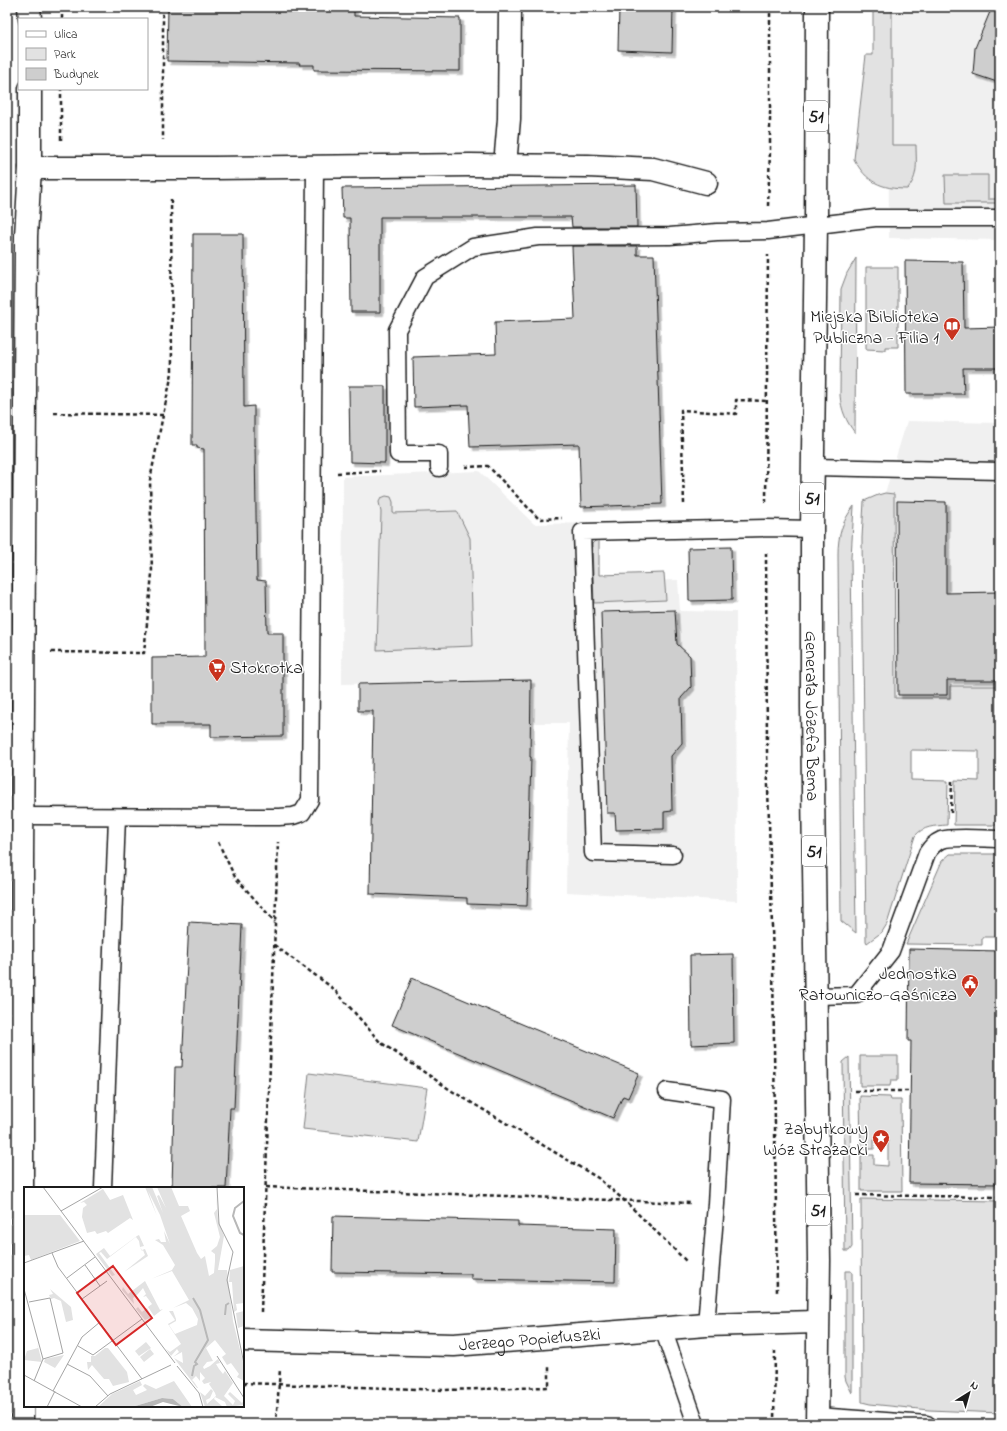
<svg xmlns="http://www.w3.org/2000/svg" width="1007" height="1431" font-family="'Indie Flower',sans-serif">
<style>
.built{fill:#f0f0f0}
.green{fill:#e2e2e2;stroke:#7f7f7f}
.building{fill:#cecece;stroke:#1c1c1c;filter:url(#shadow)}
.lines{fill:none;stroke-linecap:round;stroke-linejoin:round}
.service-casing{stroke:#1c1c1c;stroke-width:19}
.minor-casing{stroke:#1c1c1c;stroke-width:25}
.primary-casing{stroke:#1c1c1c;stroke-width:25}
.path{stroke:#1c1c1c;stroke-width:2.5;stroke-dasharray:4 3;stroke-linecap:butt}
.service{stroke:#fff;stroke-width:16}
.minor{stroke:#fff;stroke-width:22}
.primary{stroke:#fff;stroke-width:22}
.labels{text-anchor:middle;stroke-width:3;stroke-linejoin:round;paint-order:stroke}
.shield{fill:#fff;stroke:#606060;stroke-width:1}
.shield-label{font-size:17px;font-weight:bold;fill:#1c1c1c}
.poi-label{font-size:18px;fill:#1c1c1c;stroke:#fff;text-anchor:end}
.street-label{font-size:18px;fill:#1c1c1c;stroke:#fff}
.inset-river{fill:none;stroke:#b8b8b8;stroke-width:2}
.inset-road{fill:none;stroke:#a4a4a4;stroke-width:1}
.view{fill:#d62828;fill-opacity:0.15;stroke:#d62828;stroke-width:2}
.inset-edge{fill:none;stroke:#1c1c1c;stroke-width:2}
</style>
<defs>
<filter id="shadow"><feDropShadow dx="3.5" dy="3.5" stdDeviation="0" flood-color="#0004"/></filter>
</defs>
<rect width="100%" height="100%" fill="#fff"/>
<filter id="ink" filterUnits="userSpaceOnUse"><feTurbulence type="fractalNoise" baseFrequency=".025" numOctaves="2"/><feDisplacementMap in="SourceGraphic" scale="8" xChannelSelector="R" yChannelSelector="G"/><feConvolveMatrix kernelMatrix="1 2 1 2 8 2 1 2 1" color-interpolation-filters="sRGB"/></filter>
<g filter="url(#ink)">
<g class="built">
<path d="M888,7H1000V240L889,238Z"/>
<path d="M907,421L1000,423V710L881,711L885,493Z"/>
<path d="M479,471L534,524L598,523L600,582L678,580L680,611L736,612L737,901L566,892L569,723H531V680L342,684L343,477Z"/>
</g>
<g class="green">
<path d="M873,7H892V145H916C916,161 919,177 907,189C881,189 866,182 854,159L866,55H873Z"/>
<path d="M945,175H988V199H1000V203H946Z"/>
<path d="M856,258L855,433C846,421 841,410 840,395L841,289L847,273Z"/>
<path d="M866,267H898V347H885V350L866,349Z"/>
<path d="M885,493L894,494L895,698H950V686H1000V825H954L955,780L979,781V751L911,750V780L948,781L947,825C935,826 923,826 915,836L887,924L882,932L867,943L866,941L862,538L864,501L878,495Z"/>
<path d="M386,496L391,497L393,502V513L457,511L470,538L473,646L377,650L381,512L379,502L381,498Z"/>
<path d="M854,506L851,558L856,933L841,921L838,554C838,536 842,521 854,506Z"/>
<path d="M599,540V575L664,573L666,600L594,603L592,544L595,541Z"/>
<path d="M950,854H1000V937H982V945L906,944L942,861Z"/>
<path d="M860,1056H898V1080H891L890,1086H860Z"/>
<path d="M849,1057L852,1247L849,1251H845L843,1062Z"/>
<path d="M309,1073L427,1088L418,1142L303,1129Z"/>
<path d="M860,1096L890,1097L891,1100H901L902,1191H861V1155H874V1165L888,1166V1141L874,1140V1149H861Z"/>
<path d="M861,1199L1000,1201V1413L929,1410L870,1404L862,1402Z"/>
<path d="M845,1271H851L852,1273V1393L846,1381L845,1377Z"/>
</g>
<g class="building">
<path d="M168,7L354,9V16L460,18V71L314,70V65H299L300,63L167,61Z"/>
<path d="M619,7H673L672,52L618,50Z"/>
<path d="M992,7H1000V83L973,74L975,48Z"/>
<path d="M636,185L637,227H572L571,217H380V312H351L350,218H343L342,188Z"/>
<path d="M193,234H243L244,407L254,406V446L255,445L257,580L266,581L267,633H283V736L211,737V724H152V658L205,657L204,449L197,448V445H192Z"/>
<path d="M572,246H637V255H654L662,504L581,507L579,444L470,447L468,405L414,407L413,357L496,354L495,322L575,319Z"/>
<path d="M905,261L963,262L964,328L1000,327V368H963L964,394H906Z"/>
<path d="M349,386H385V463L350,462Z"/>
<path d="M897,501L946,502V593L1000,592V680H947V695H898Z"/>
<path d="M731,547L732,600L689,601L688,548Z"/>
<path d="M675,610L677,644L690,656L691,687L681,698L682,743L671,756L672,811L664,812V829L616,830L615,813H607L601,612Z"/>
<path d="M531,680L530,757H531L527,906L467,904V898L370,894L373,711H358V684Z"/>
<path d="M189,922L242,925L234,1108H230L226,1188H172L175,1067H182Z"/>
<path d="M909,949L1000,951V1184L909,1183L911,1041H908Z"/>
<path d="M733,954L734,1043L691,1045L690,955Z"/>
<path d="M412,978L639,1073L628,1098L623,1096L613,1118L392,1025Z"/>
<path d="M333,1216L518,1221V1226L616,1229L615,1282L471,1279V1274L332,1272Z"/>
</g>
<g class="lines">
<defs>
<g id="service">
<path d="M813,467L1000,471"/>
<path d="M439,468V454H398L397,330L425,277L473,247L538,237L670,236L717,232L768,231L875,218H1000"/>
<path d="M22,816L279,817L293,816L302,813L310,800L315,167"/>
<path d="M673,855L593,853L582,532L766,528L812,529"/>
<path d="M816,996L856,995L891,951L927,853C931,847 934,843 941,840C952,836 986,839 1000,839"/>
<path d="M667,1091L722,1099L716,1204L706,1325"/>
<path d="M103,1188L117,817"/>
<path d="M663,1329L696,1424"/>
<path d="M817,1416L927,1424"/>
</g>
<g id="minor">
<path d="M29,7L30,19"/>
<path d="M505,165L509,119L510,7"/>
<path d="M30,168H213L470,165L588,166L653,169L706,183"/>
<path id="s1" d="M243,1340L454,1345L706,1325L817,1322"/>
<path d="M22,1424V861L26,236L30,168V89"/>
</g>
<g id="primary">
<path id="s2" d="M817,7L816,224L812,529V707L819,1260L817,1424"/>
</g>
</defs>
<use href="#service" class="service-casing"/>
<use href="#minor" class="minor-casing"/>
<use href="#primary" class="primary-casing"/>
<g class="path">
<path d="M159,7L163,16V140"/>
<path d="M62,19V7"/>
<path d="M61,140V89"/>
<path d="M768,206L770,151V7"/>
<path d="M54,413L163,415L172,373L171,197"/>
<path d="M465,467L488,466L539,519L562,518"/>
<path d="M337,473L380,471"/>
<path d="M766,502L768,255"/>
<path d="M684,504L681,410L736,414V400L767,401"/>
<path d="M766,553L767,751L773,962L777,1294"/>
<path d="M51,652L144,653L152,574L150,480L163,415"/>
<path d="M951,813L952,780"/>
<path d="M218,842L235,877L275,922"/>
<path d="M274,945L334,989L380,1042L452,1091L598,1178L625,1201L686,1261"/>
<path d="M855,1091H910"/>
<path d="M266,1187L691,1203"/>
<path d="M856,1195L1000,1197"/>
<path d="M261,1312L278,842"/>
<path d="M243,1383L445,1390L549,1387V1365"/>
<path d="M276,1424L280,1369"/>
<path d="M774,1424L775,1351"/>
</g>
<use href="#service" class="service"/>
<use href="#minor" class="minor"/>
<use href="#primary" class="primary"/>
</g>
</g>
<defs>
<symbol id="library-pin" viewBox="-11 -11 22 30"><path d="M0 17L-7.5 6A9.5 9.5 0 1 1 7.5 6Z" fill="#c8321e" stroke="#fff"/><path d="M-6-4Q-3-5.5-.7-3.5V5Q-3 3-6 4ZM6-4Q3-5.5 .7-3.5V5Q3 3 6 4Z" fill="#fff"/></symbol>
<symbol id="supermarket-pin" viewBox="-11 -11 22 30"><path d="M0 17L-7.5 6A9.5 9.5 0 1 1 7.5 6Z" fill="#c8321e" stroke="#fff"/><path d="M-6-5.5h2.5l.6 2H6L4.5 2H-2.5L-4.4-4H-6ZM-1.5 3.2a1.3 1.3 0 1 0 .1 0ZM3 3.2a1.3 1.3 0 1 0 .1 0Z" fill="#fff"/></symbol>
<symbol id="civic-pin" viewBox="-11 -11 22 30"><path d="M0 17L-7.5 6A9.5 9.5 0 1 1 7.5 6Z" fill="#c8321e" stroke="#fff"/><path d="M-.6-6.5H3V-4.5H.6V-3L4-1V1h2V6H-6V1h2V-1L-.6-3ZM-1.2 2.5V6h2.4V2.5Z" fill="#fff"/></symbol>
<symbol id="sight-pin" viewBox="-11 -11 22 30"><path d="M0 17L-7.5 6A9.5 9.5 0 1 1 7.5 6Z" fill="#c8321e" stroke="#fff"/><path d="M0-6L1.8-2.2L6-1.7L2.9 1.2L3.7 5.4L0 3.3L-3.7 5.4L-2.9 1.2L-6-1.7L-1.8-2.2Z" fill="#fff"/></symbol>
</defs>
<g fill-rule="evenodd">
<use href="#library-pin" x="942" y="316" width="20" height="27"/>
<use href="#supermarket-pin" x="207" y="657" width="20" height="27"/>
<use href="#civic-pin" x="960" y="973" width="20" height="27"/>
<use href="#sight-pin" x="871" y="1128" width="20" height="27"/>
</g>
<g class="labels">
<g class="shield">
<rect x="804" y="101" width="24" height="30" rx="3"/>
<rect x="800" y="483" width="24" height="30" rx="3"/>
<rect x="802" y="836" width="24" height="30" rx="3"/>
<rect x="806" y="1195" width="24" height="30" rx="3"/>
</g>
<g class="shield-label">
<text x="816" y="122">51</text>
<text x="812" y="504">51</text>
<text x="814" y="857">51</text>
<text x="818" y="1216">51</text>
</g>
<g class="poi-label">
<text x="939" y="322">Miejska Biblioteka<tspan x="939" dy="21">Publiczna - Filia 1</tspan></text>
<text x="230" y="673" text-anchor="start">Stokrotka</text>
<text x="957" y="979">Jednostka<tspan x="957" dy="21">Ratowniczo-Gaśnicza</tspan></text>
<text x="868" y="1134">Zabytkowy<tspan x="868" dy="21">Wóz Strażacki</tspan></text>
</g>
<g class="street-label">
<text dy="6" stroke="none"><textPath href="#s2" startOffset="709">Generała Józefa Bema</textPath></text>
<text dy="6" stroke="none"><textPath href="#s1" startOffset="287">Jerzego Popiełuszki</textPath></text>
</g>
</g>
<g transform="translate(24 1187)">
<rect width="220" height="220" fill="#fff"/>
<path d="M121,0H128L139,26L133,9L135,8L142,21L133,0H147L155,19H164L166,24L157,29L173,66L177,72L181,69L185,89L190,86L191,74V67L187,64L193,59L196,50L190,26L193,22L192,0L194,32L200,49L194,83H203L209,134L220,179V194L213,190L215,187L207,176L203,178L198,170L202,167L191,153L182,161L189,174L183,175L179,180L180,182L186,179L194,172L196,176L192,177L195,182L199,187L201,184L209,196L200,209L209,218L211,214L204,207L206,205L218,216L220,213V218L203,220L201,215L191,210L190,212L199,220H181L176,205L181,209L187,202L189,204L186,211L182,213L183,217L192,209L191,206L185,197L187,195L180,197L178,194L181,191L176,185V194L172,189L168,193L170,195L174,201H173L150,171L159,176L158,165L149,170L155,165L153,162L147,169L142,162L146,165L157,157L144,137L151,133L145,124H149L152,132V134L145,138L151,147L173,138L174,132L168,121L162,116L149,121L165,113L148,84L127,92L148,83L151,78L139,58L131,53L135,52L137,55H142L140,44L146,57L136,28L124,4L133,29ZM79,2L86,13L99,8L109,33L106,31L84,46L82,44L73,47L71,44L63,46L58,30L59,21L63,18L60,15L56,16ZM0,28H36L56,54L7,73L5,68L0,69ZM115,48L120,59L116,60L118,63L121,62L124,69L100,85L121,68L119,63L118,64L116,60L115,54L112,50L83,72L77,65L75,66L91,88L88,89L72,67L80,61L86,69L113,49ZM220,79V116L212,117L213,123L210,125L208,95H205L206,83ZM121,94L136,123L139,122L130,129L124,120L128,117L122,109L119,110L122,107L119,101L114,107L111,104L114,107L109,111L110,117L98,103L99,100L104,107ZM26,102L47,120L49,133L42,135L37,114L30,111L27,112L25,108L29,107ZM114,120L118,125L123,121L128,130L121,133L112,122ZM220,124V139L214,141L212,126ZM122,155L127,161L115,169L111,164ZM13,156L18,175L0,173L3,164L14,161ZM81,161H84L103,185L105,195L89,199L85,192H80L68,178L64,183L63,175H67V169H71ZM126,162L130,167L120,175L116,170ZM40,168L31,181L20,175L21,172ZM116,194L118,198L109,203L112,208L123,203L119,199L121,197L132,202L150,194L168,220H159L149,212L138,211L108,220H74L88,207Z" fill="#e2e2e2"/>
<path d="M138,211L149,212L159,220L139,215L126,220H108Z" fill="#b8b8b8"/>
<path class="inset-river" d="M220,14L211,21L209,29L216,46L220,48M201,128L202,118L205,116M168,189L170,179L173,177L171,175L184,153L176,123L169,111"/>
<path class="inset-road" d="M19,0L151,176M193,0L195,37L209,65L203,93L220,177M37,24L79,0M28,66L34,80L118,192M0,76L60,54M61,78L76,99M43,91L71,70M0,102L19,172L10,194M58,112L83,94M5,115L26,111L39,166L19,172M54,159L69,168L118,132M193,169L220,211M43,177L66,189L84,209M153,179L175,206L179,220M0,188L58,220M29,204L58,150L76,135M23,220L31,204M71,220L86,207L147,178"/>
<path class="view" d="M89,79L128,131L92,158L53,106Z"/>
<rect width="220" height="220" class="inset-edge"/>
</g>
<rect width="1007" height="1431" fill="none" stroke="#fff" stroke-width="24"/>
<rect x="12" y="12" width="983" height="1407" fill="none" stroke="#1c1c1c" stroke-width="1.5" filter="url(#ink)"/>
<rect x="18" y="18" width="130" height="72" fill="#ffffff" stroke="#a4a4a4"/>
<rect x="26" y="31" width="20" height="6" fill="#ffffff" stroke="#a4a4a4"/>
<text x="54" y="38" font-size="12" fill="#1c1c1c">Ulica</text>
<rect x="26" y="48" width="20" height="12" fill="#e2e2e2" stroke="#a4a4a4"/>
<text x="54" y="58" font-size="12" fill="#1c1c1c">Park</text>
<rect x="26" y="68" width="20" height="12" fill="#cecece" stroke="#a4a4a4"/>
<text x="54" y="78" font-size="12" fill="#1c1c1c">Budynek</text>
<g transform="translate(969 1393) rotate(37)" stroke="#ffffff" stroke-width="3" paint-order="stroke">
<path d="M0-3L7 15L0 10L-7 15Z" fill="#1c1c1c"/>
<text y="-6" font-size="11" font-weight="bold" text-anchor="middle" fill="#1c1c1c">N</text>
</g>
</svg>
